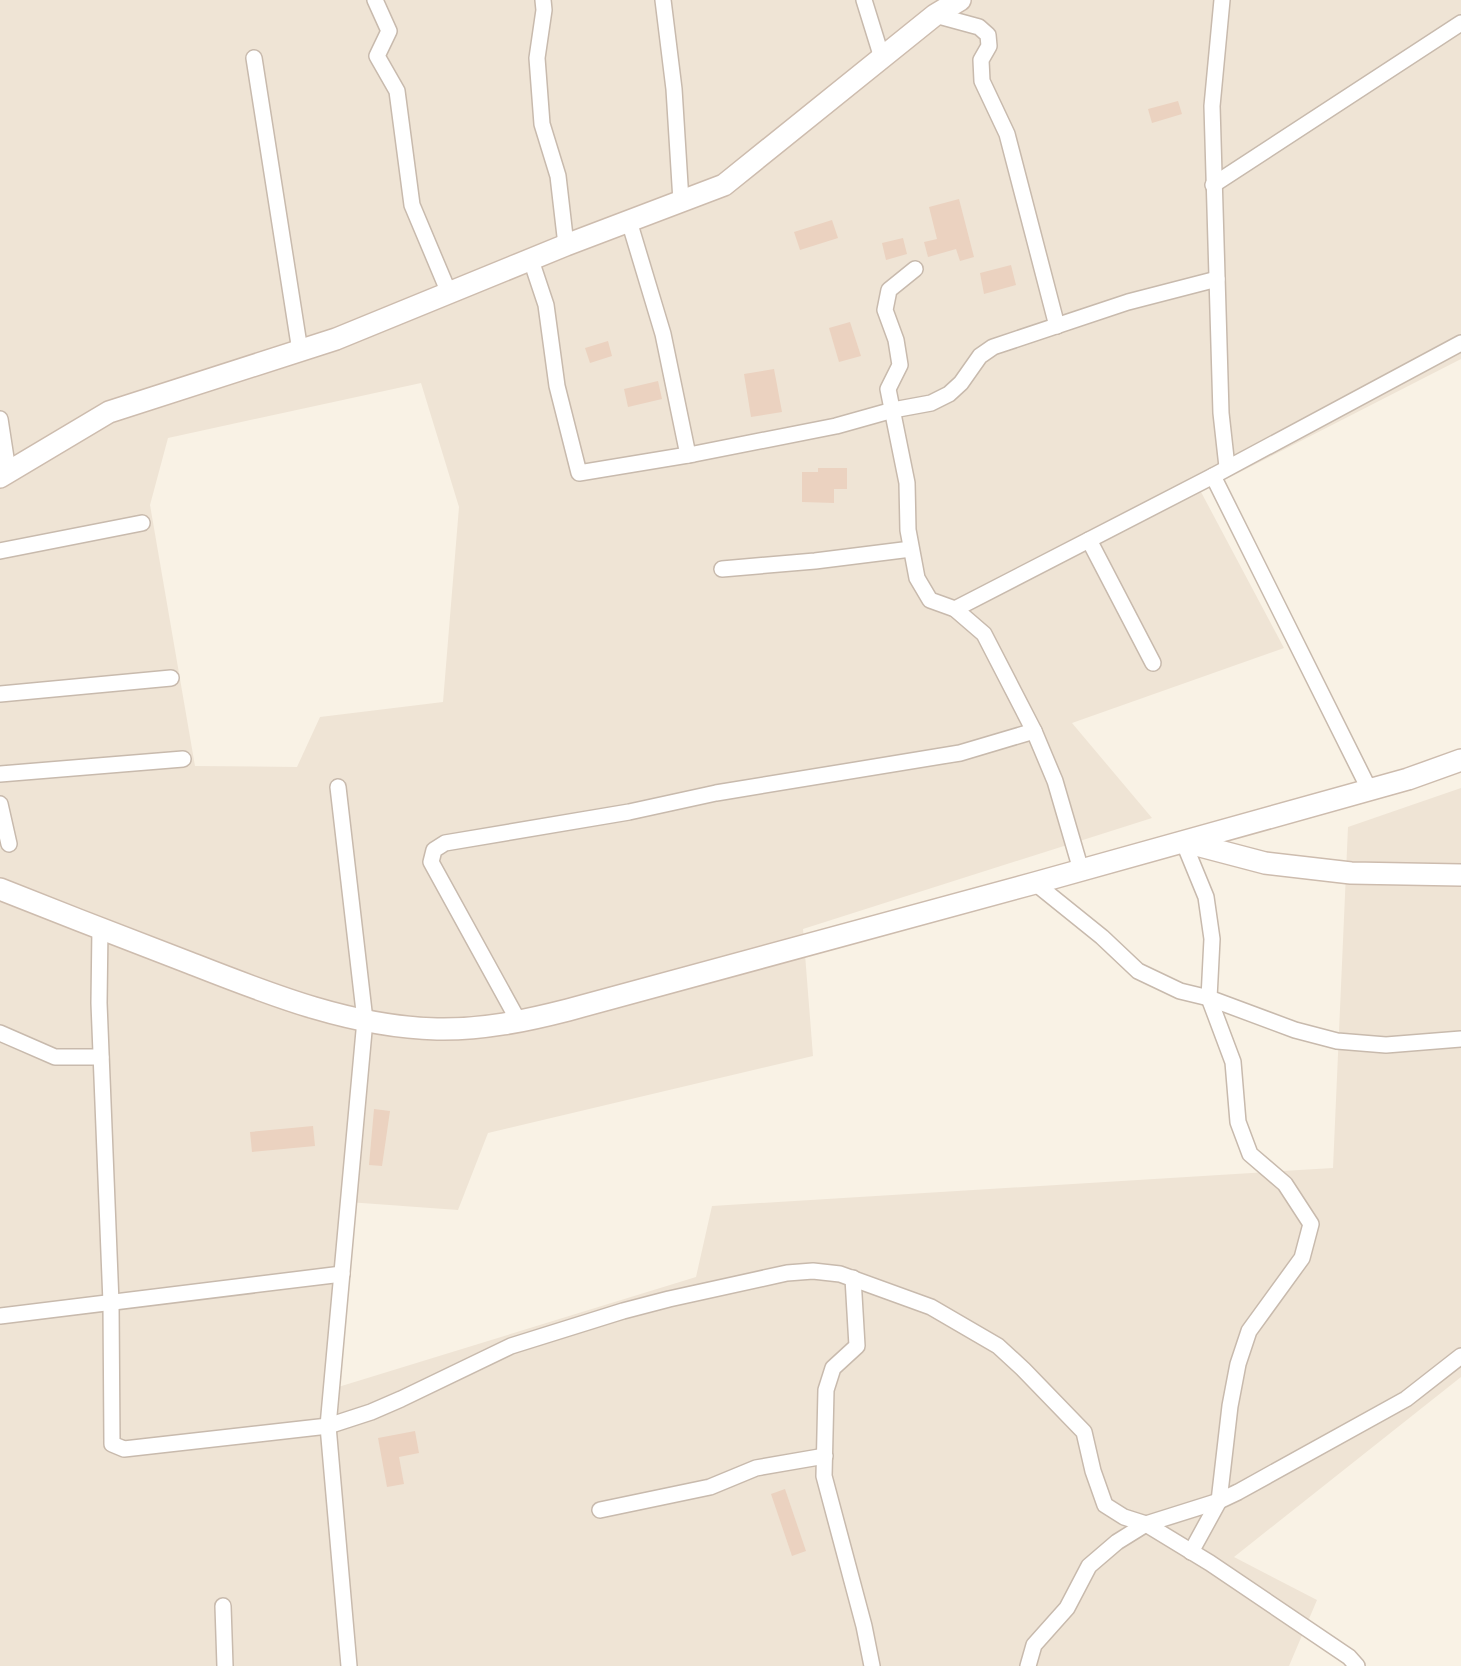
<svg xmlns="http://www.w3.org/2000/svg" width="1461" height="1666" font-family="'DejaVu Sans',sans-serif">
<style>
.residential{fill:#efe4d5;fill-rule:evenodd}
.building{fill:#ebd2c0}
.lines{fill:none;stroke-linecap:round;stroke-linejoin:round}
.street-casing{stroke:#c8baad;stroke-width:18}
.secondary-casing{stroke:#cdbcae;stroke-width:24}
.street{stroke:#fff;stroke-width:15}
.secondary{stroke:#fff;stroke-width:21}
</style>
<rect width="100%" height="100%" fill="#f9f2e5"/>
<path class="residential" d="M0,0H1461V359L1201,492L1284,648L1072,723L1152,818L803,929L813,1056L488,1133L458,1210L348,1202L335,1388L696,1277L712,1206L1333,1168L1348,827L1461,788V1377L1234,1557L1317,1600L1289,1666H0ZM421,383L459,507L443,702L320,717L297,767L195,766L150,505L168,438Z"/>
<g class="building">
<path d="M1178,101L1182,114L1152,123L1148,109Z"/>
<path d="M959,199L974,257L960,261L956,249L928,257L924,242L937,239L929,207Z"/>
<path d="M832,220L838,238L800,250L794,232Z"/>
<path d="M903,238L907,254L886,260L882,243Z"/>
<path d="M1011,265L1016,285L984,294L980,273Z"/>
<path d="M850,322L861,356L839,362L829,328Z"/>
<path d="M608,341L612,356L590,363L585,348Z"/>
<path d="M774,369L782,412L751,417L744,374Z"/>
<path d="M658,381L662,399L628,407L624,389Z"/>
<path d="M818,468H847V489H834V503L802,502V472H818Z"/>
<path d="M374,1109L390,1111L382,1166L369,1165Z"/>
<path d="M313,1126L315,1146L252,1152L250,1132Z"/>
<path d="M415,1431L419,1453L399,1457L404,1484L387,1487L378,1438Z"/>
<path d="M785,1489L806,1551L792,1556L771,1494Z"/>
</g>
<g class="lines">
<defs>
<g id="street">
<path d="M375,0L389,31L377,56L397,91L412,205L449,293"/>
<path d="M543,0L544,10L537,58L542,124L558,176L566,245"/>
<path d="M663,0L674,89L681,201"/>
<path d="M864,0L882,58"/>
<path d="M1222,0L1212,106L1221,413L1227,467"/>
<path d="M937,11L935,15L979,27L988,35L989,46L981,60L982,81L1007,134L1057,326"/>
<path d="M254,58L300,351"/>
<path d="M1213,185L1461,23"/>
<path d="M629,221L663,334L688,455"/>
<path d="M531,260L546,305L557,386L579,473L694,454L836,426L893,410L931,403L949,394L961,383L980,356L993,347L1128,302L1217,279"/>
<path d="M915,269L889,290L885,310L896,340L900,365L888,389L907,483L908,530L917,578L930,600L955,609L984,634L1034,731L1055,781L1081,870"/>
<path d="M0,419L8,471H0"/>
<path d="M1213,476L1369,789"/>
<path d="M1089,540L1153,663"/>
<path d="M0,551L142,523"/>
<path d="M722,569L815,561L911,549"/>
<path d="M955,609L1213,476L1461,343"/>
<path d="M0,694L171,678"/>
<path d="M0,774L183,759"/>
<path d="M338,787L365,1020L328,1426L349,1666"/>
<path d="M0,804L9,844"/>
<path d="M1183,841L1206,897L1212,939L1209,998L1233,1062L1238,1122L1250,1154L1285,1184L1311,1224L1302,1258L1249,1331L1238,1364L1230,1406L1219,1501L1191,1552"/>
<path d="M1035,883L1102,937L1138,971L1180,991L1209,998L1295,1030L1337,1041L1386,1045L1461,1039"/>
<path d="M100,928L99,1003L111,1303L112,1444L124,1449L328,1426L371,1412L401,1399L511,1346L623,1311L669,1299L787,1273L813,1271L840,1274L931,1307L998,1346L1023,1369L1084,1432L1093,1471L1105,1505L1124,1517L1146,1524L1210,1563L1349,1657L1357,1666"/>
<path d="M519,1022L431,862L434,850L445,843L629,812L716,793L960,753L1034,731"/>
<path d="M0,1033L55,1057H101"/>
<path d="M853,1278L857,1346L833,1368L826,1390L824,1476L864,1626L872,1666"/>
<path d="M0,1316L342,1274"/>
<path d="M600,1510L710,1487L756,1468L825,1456"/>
<path d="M223,1606L225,1666"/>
<path d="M1028,1666L1034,1645L1067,1608L1089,1566L1117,1542L1146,1524L1219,1501L1238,1492L1406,1399L1461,1356"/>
</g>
<g id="secondary">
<path d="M0,477L109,412L336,339L566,245L724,185L935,15L960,0"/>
<path d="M1185,842L1265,863L1351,873L1461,875"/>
<path d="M0,889C63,914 127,939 190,963C269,994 351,1027 437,1029C482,1030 525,1021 568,1010L1035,883L1408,779L1461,760"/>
</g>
</defs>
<use href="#street" class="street-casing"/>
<use href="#secondary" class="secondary-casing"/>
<use href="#street" class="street"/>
<use href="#secondary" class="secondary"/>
</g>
</svg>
